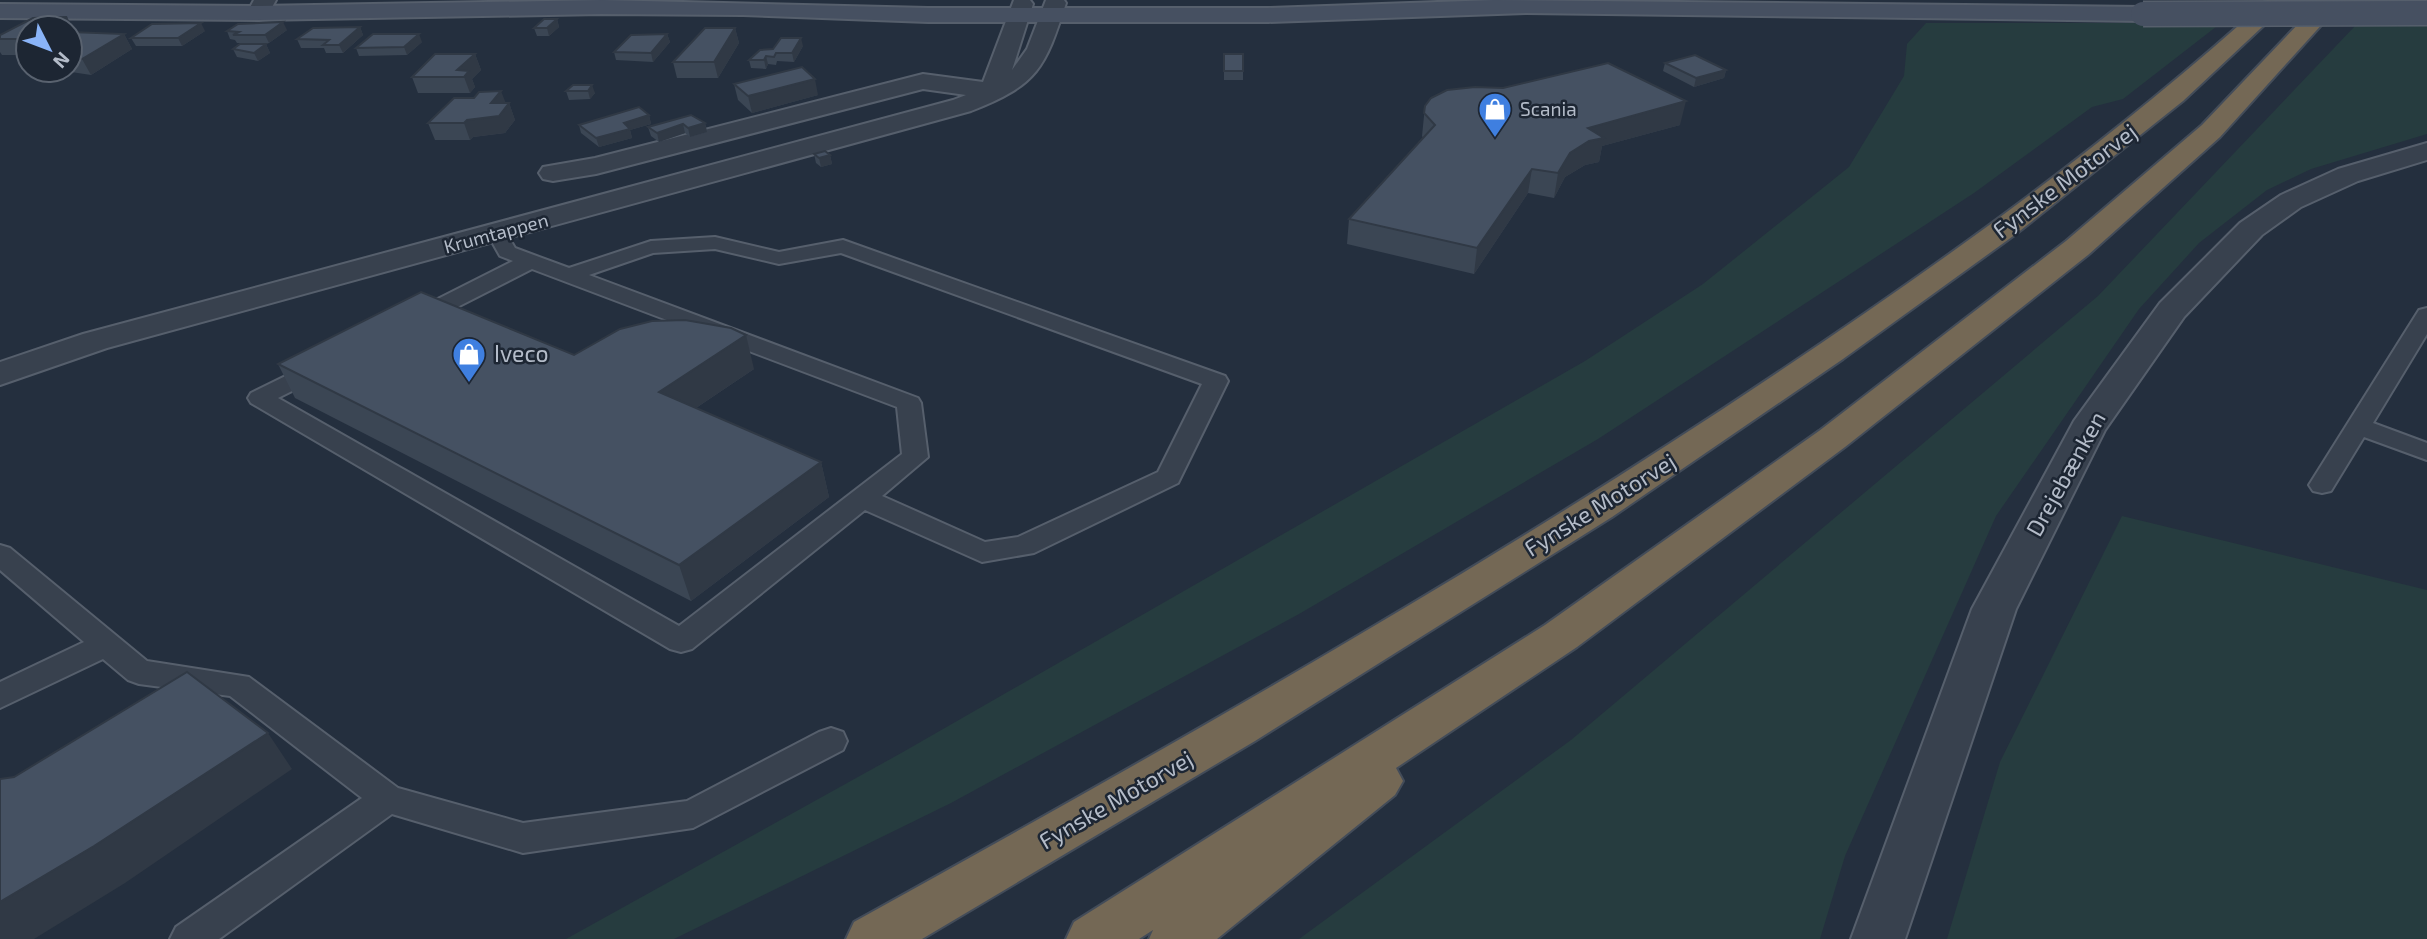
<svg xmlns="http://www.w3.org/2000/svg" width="2427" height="939" font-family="'Exo 2',sans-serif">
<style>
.green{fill:#263c3f}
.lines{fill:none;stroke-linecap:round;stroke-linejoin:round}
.service-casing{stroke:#565f6c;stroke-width:4}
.minor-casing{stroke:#565f6c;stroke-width:4}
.tertiary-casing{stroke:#565f6c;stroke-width:4}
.secondary-casing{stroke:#565f6c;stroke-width:4}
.motorway-casing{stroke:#434c59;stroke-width:4}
.service{fill:#38414e;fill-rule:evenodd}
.minor{fill:#38414e;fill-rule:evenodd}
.tertiary{fill:#38414e;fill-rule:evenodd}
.secondary{fill:#465061;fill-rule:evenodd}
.motorway{fill:#746855;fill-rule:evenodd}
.secondary-bridge-casing{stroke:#565f6c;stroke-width:27;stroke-linecap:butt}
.secondary-bridge{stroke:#465061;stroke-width:24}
.wall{fill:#3b4654}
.shaded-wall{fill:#303945}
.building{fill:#455162;stroke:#303945;stroke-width:2}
.labels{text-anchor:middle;stroke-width:5;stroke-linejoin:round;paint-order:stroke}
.far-poi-label{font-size:19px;fill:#b4bcc9;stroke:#1d2633;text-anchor:start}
.far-street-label{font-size:19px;fill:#b4bcc9;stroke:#1d2633}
.street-label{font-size:23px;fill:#b4bcc9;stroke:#1d2633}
.poi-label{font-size:23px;fill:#b4bcc9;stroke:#1d2633;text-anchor:start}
</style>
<rect width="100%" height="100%" fill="#242f3e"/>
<g class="green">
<path d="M1926,23H2221L2123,99L2092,107L1974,193L1598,439L1299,614L951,803L674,939H566L903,752L1585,361L1703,284L1849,167L1904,76L1907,44Z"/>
<path d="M2427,25V134L2311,169L2267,190L2199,243L2139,309L1996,516L1845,856L1820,939H1299L1571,740L2098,296L2355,26Z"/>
<path d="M2122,516L2427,590V939H1947L2000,762Z"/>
</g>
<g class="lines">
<defs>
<g id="service">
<path d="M497,227L504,229L515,248L569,268L651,241L715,237L779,252L843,240L1225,376L1228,381L1178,483L1034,553L982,562L865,510L692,649L681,652L670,649L251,403L248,398L251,393L312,363H328L332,368L328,373L278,398L679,626L902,454L897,407L532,269L424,324H408L405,319L408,314L513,261L500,256L487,233ZM715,249L779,264L841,253L1202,384L1158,472L1018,537L985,542L882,496L928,457L921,403L918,398L589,275L653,253Z"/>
<path d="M2427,308V334L2373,423L2427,443V460L2364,437L2331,491L2322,493L2313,491L2309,485L2419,310Z"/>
<path d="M0,545L10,548L147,661L249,677L398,788L523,823L687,801L819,732L831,728L843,732L847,741L843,750L693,828L523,853L392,814L219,939H170L176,927L362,798L230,696L139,684L128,680L103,659L0,708V682L84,642L0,570Z"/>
</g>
<path id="minor" d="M1014,0H1030L1033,4L1012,70L1027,49L1046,0H1064L1066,3C1045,68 1038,85 971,111L107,348L0,385V362L83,334L953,100L966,95L923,89L596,174L553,181L543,179L539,173L543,167L595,158L923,74L983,82Z"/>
<g id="tertiary">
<path d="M254,0H276L266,18L258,20L247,13Z"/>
<path d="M2427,143V160L2358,181L2301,207L2262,235L2184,317L2105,430L2016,609L1905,939H1851L1972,609L2074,421L2160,303L2240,223L2281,195L2338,169Z"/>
</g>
<path id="secondary" d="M602,0L928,8H1268L1494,0L2143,7L2154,14L2143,21L1527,13L1268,22H928L743,15L602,14L258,20L0,18V4L258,6Z"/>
<g id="motorway">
<path d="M2267,0H2291L2183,101L2016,234L1843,359L1612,517L1255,741L922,939H846L854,922C1166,749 1477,574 1774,375C1946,260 2114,139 2267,0Z"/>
<path d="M2321,0H2344L2220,137L2088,255L1845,447L1577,647L1396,768L1403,781L1395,795L1217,939H1149L1153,930L1139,939H1066L1074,922L1545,625L1819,431L2066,241L2202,125Z"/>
</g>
</defs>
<use href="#service" class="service-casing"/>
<use href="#minor" class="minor-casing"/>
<use href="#tertiary" class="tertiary-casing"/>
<use href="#secondary" class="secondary-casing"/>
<use href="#motorway" class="motorway-casing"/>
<use href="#service" class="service"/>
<use href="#minor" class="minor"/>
<use href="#tertiary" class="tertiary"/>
<use href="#secondary" class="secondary"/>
<use href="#motorway" class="motorway"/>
<defs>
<path id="secondary-bridge" d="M2143,14L2427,13"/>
</defs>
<use href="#secondary-bridge" class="secondary-bridge-casing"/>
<use href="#secondary-bridge" class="secondary-bridge"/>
</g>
<g class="wall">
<path d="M67,17L75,32L124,34L132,49L91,75L58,70H70V28H28V55H2L0,52V35Z"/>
<path d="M557,19L559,27L549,36H537L534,28Z"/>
<path d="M360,27L363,35L343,53H326L324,48H301L297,39Z"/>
<path d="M735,28L739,43L718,78H677L673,62Z"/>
<path d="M287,30L269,43H237L235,40L230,39L227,31Z"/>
<path d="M205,31L182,46H136L131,38Z"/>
<path d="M667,34L670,42L653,62L616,60L614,52Z"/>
<path d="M422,42L407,55L359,56L356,48Z"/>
<path d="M266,44L270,53L258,61L237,57L233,49Z"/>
<path d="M803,46L794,62L777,61L776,65L768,64L766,69L751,68L749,60Z"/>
<path d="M475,54L481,70L472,79L475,87L470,93H418L412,77Z"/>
<rect x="1224" y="54" width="19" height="26"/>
<path d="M1665,63L1726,70L1724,78L1694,87L1663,71Z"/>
<path d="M734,84L818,95L752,113L738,100Z"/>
<path d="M573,85L595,93L590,99L569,100L566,91Z"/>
<path d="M505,103H509L515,120L505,133L473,137L470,140H435L428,123Z"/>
<path d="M1425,106L1680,125L1602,146L1599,162L1585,165L1565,177L1554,198L1528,193L1474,274L1347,244L1349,219L1423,138L1422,136Z"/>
<path d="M649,115L651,124L630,130L632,138L599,147L581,133L579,125Z"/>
<path d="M705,123L707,132L690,137L685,133L659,142L651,136L648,127Z"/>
<path d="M814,154L830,155L832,164L821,167L816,163Z"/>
<path d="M574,355L754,369L696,408L821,462L829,497L691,601L295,398L278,364Z"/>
</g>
<g class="shaded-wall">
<path d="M67,17L75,33L70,36V28H48Z"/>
<path d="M557,19L559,27L549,36L547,28Z"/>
<path d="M283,22L287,30L269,43L265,35Z"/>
<path d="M201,23L205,31L182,46L178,38Z"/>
<path d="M360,27L363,35L343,53L339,45Z"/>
<path d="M735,28L739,43L718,78L714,62Z"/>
<path d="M124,34L132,49L91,75L82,59Z"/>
<path d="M419,34L422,42L407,55L404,47Z"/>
<path d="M667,34L670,42L653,62L651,53Z"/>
<path d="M801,38L803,46L794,62L792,53Z"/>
<path d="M266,44L270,53L258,61L254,53Z"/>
<path d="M475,54L481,70L472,79L475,87L470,93L464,77L457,70Z"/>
<path d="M766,56L768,64L766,69L764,60Z"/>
<path d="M1726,70L1724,78L1694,87L1696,78Z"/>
<path d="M815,79L818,95L752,113L748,96Z"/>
<path d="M592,85L595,93L590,99L588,91Z"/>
<path d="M501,91L507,106L509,103L515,120L505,133L473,137L470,140L464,123L491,103Z"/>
<path d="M1686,101L1680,125L1602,146L1599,162L1585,165L1565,177L1554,198L1558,173L1570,153L1588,128Z"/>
<path d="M649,115L651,124L630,130L632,138L599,147L596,138L624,123Z"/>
<path d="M705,123L707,132L690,137L688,128Z"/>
<path d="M683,124L685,133L659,142L657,133Z"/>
<path d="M830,155L832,164L821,167L819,158Z"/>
<path d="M1532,169L1528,193L1474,274L1477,248Z"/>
<path d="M746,335L754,369L669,426L659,392Z"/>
<path d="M821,462L829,497L691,601L679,565Z"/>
<path d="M268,733L292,769L125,883L34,939H0V902Z"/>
</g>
<g class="building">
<path d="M67,17L48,28H28V39H0V35L33,18Z"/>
<path d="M544,19H557L547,28H534Z"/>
<path d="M283,22L265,35H233L239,32L227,31L238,24Z"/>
<path d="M201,23L178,38H131L152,24Z"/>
<path d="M360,27L339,45H323L329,40L297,39L313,28Z"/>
<path d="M705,28H735L714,62H673Z"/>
<path d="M70,32L124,34L82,59L70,57Z"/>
<path d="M373,34H419L404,47L356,48Z"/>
<path d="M667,34L651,53L614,52L631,35Z"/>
<path d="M781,38H801L792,53H776L774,57L766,56L764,60H749L760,50L773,49Z"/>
<path d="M240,44H266L254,53L233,49Z"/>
<path d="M435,54H475L457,70L469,71L464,77H412Z"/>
<rect x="1224" y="54" width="19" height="17"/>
<path d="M1695,55L1726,70L1696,78L1665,63Z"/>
<path d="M1608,63L1686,101L1588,128L1604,138L1589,141L1570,153L1558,173L1532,169L1477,248L1349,219L1435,125L1424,113L1425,106L1431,98L1447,90L1475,87L1503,88Z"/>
<path d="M802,67L815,79L748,96L734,84Z"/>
<path d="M573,85H592L588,91H566Z"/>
<path d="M501,91L491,103H509L499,116L467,120L464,123H428L454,98H474L479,92Z"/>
<path d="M639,107L649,115L624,123L630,129L596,138L579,125Z"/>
<path d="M691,115L705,123L688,128L683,124L657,133L648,127Z"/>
<path d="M825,151L830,155L819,158L814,154Z"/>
<path d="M421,292L574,355L620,329L652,321L685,320L731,328L746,335L659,392L821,462L679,565L278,364Z"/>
<path d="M187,672L268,733L94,846L0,902V779L14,777Z"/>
</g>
<defs>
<symbol id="shop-pin" viewBox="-11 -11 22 30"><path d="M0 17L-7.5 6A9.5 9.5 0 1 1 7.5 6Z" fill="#3f7fe0" stroke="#1d2633"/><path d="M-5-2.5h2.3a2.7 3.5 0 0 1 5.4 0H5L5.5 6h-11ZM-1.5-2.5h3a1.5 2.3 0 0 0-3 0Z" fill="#fff"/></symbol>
</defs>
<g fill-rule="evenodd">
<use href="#shop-pin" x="1476" y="90" width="38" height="52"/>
<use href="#shop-pin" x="450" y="335" width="38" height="52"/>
</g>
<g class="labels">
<g class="far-poi-label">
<text x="1520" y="116">Scania</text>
</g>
<g class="far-street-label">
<text transform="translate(496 233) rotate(-15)" y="7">Krumtappen</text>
</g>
<g class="street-label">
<text transform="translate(2065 181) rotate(-37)" y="8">Fynske Motorvej</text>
<text transform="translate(2066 474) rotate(-61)" y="8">Drejebænken</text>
<text transform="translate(1600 505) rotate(-32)" y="8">Fynske Motorvej</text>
<text transform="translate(1116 800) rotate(-30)" y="8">Fynske Motorvej</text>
</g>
<g class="poi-label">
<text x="494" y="362">Iveco</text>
</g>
</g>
<g transform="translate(49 49) rotate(132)"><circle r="33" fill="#1d2633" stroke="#59626f" stroke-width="2"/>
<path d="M0-5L12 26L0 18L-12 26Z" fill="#8ab4f8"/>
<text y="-10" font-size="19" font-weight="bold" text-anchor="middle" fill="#b4bcc9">N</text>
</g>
</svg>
